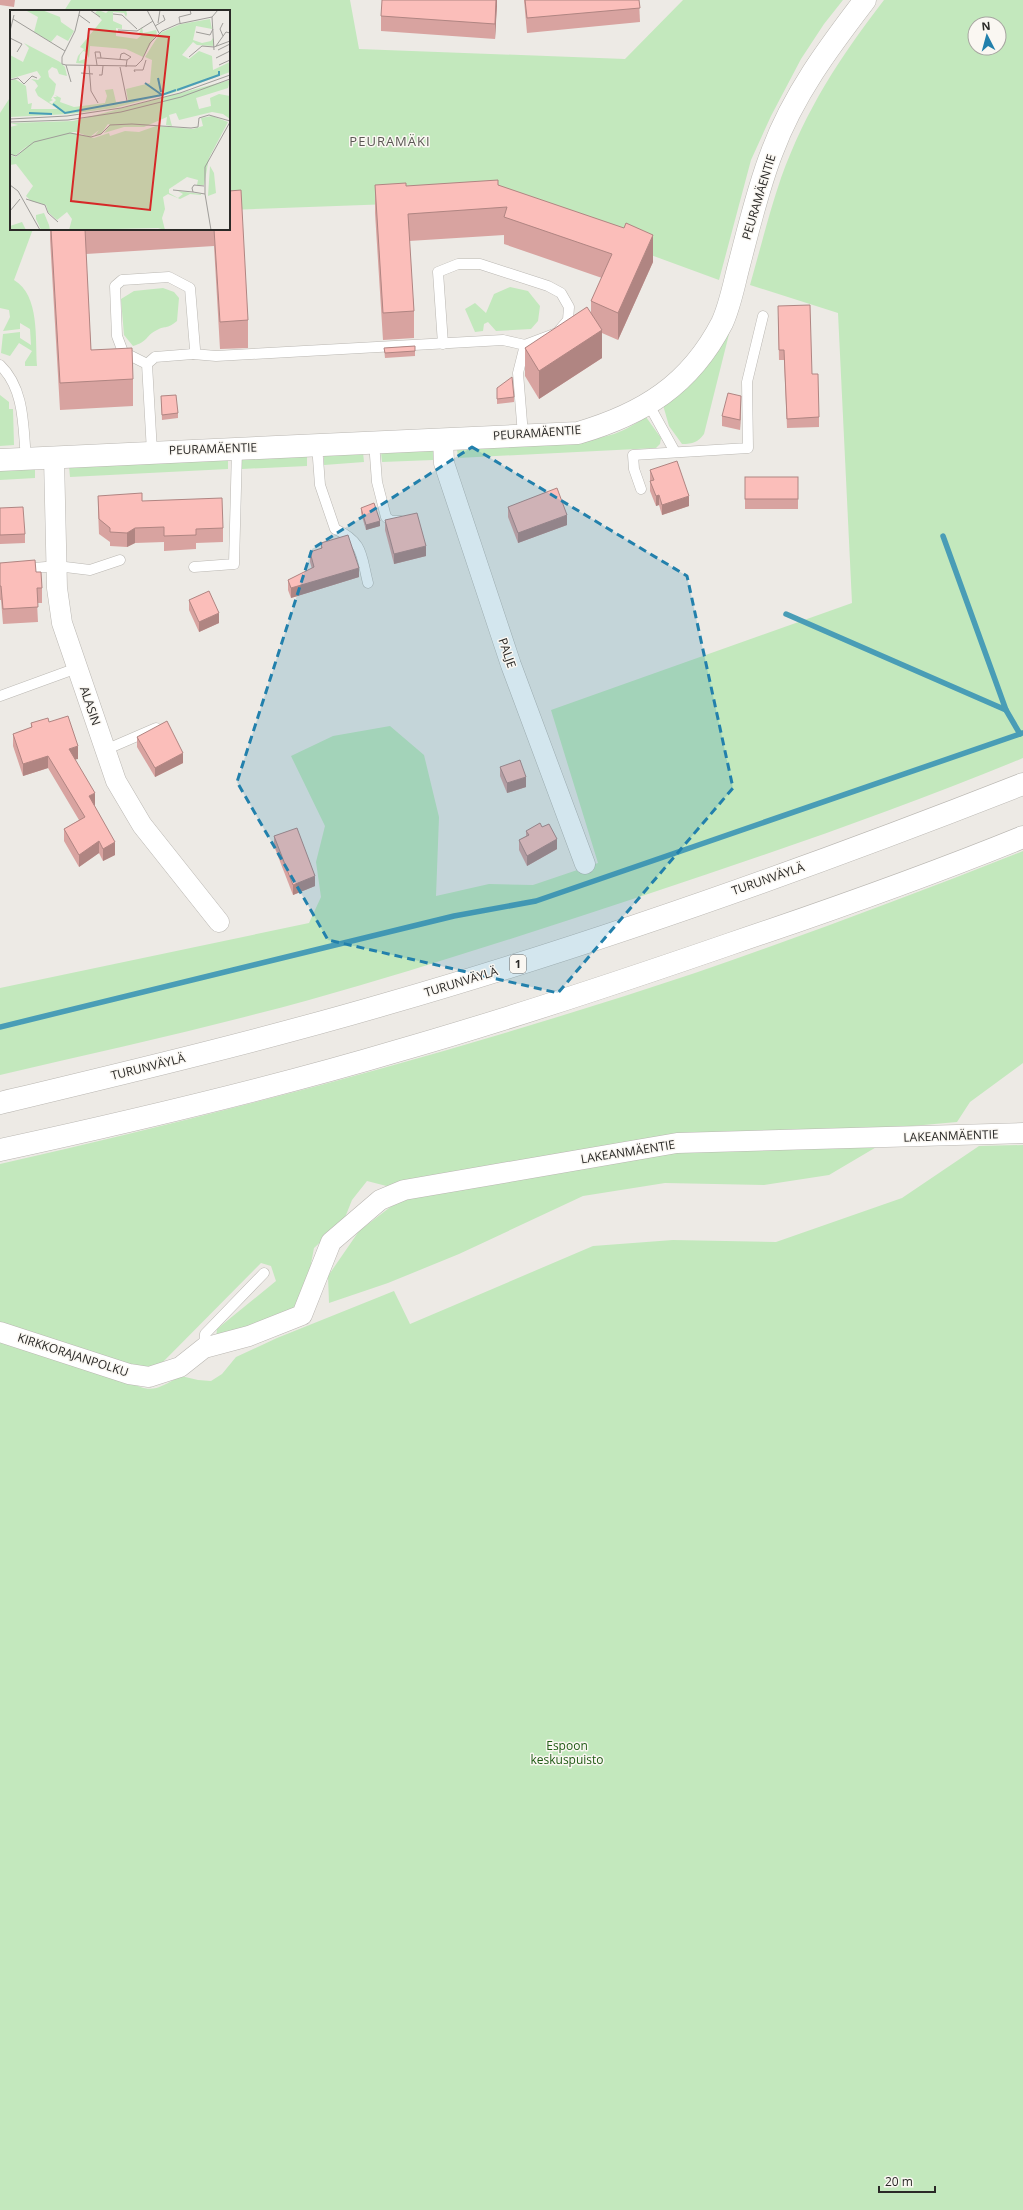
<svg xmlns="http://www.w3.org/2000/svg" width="1023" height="2210" font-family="'Open Sans',sans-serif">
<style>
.green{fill:#c3e8bd;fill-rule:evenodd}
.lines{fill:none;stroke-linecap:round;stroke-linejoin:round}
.stream{stroke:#499db6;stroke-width:5.5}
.service-casing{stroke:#bab7b2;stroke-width:11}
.minor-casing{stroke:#bab7b2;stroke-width:21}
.tertiary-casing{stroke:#bab7b2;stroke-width:23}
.motorway-casing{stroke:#bab7b2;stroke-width:23}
.service{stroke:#fff;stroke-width:10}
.minor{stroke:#fff;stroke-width:20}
.tertiary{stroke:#fff;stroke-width:22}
.motorway{stroke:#fff;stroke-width:22}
.wall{fill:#d8a3a0}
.shaded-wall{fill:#b08582}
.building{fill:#fbbeba;stroke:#b08582}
.marked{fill:#2280ac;fill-opacity:0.2;stroke:#2280ac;stroke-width:3;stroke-dasharray:8 5;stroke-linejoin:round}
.labels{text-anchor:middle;stroke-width:3;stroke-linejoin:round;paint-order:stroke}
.shield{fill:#faf7f2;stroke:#686764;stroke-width:1}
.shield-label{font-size:11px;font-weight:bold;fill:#2a2927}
.street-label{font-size:12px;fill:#2a2927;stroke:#faf7f2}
.park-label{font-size:12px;fill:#1f5a14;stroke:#faf7f2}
.neighbourhood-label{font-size:13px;letter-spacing:1px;fill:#5a5753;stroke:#faf7f2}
.inset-river{fill:none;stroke:#499db6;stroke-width:2}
.inset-road{fill:none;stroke:#9f9d99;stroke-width:1}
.view{fill:#d62828;fill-opacity:0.15;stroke:#d62828;stroke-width:2}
.inset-edge{fill:none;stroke:#2a2927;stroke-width:2}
</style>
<rect width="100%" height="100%" fill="#edeae5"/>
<g class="green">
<path d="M71,0H350L359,49L625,59L683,0H843L824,24L801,59L771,116L751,160L719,280L501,200L229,210V11H64Z"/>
<path d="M884,0H1023V758C900,809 774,852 648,894C536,931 423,968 309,1000C207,1028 103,1051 0,1075V988L309,923L321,897L316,862L325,826L291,756L333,736L390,726L424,755L439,817L436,896L489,884L533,885L598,863L551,710L852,603L838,313L750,285C760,250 769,213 781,178C806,109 840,57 884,0ZM975,24H999V48H975Z"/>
<path d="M11,96V229H33L14,280C40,295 35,339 37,366H25V362L32,351L19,343L10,356L1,353L3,334L20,332V338L31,345L30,329L20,323V329L3,331L10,317L9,310L0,308V113Z"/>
<path d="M510,287L528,291L540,306L538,321L531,329L496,331L488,322L484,324L483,331L475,332L465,309L475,303L486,313L494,294Z"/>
<path d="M163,288L174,292L179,298L177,321C166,330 166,325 157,330C146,335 148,342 133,346L124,335L121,299L134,291Z"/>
<path d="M731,326L704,434C698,442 693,444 682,444L669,426L663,405Z"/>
<path d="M0,395L9,402V409H13L14,445L0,446Z"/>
<path d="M646,417L661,438L660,444L656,448L458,458L457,449C505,446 568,448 614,434C626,430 636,423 646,417Z"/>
<path d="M433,449V460L382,462L381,452Z"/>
<path d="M363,452L364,462L324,465V454Z"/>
<path d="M307,455V466L242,469V459Z"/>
<path d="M228,459V469L70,477L69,466Z"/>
<path d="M35,468V478L0,480V470Z"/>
<path d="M1023,851V1063L970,1102L957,1122L912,1126L829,1175L764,1185L665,1183L583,1196L459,1254L388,1283L329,1303L328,1276L359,1231L410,1192L367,1181L352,1200L344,1220L314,1248L306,1290L291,1314L216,1339L217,1329L276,1281L271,1266L261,1263L158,1367L138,1370L0,1327V1164C234,1111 467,1049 695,973C805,935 915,894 1023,851Z"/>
<path d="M1023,1145V2210H0V1337L126,1380C152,1395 156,1389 181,1376L198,1380L211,1381L222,1374L236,1357L277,1338L394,1291L410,1324L593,1246L673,1240L776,1242L902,1198L979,1146Z"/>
</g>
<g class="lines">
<g class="stream">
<path d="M943,536L1006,710L1020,734L1022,733"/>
<path d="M786,614L1006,710"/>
<path d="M0,1027L454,916L536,901L1020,734"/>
</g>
<defs>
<g id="service">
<path d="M443,344L438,272L458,264H480L548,286L561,293L569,307L568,320L557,333L525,345"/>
<path d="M193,354L216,356L503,340L525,345L518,373L523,435"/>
<path d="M147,364L155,357L193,354L195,349L190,288L169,277L122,280L115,286L117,336L123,352L147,364L152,452"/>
<path d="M0,365C25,389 23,427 26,459"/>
<path d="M649,405L675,452"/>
<path d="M374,442L377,482L386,517L391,521H401"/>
<path d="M317,445L320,485L335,529C364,542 361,556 368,583"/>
<path d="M641,489L634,469L633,455L748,448L747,382L763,316"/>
<path d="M194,567L234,564L237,449"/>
<path d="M0,571L57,566L90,570L120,560"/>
<path d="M0,696L77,668"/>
<path d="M105,750L156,728"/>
<path d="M204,1348L205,1334L264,1273"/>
</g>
<g id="minor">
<path d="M443,439L444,463L511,665L585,864"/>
<path d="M54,458L57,588L62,623L116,781L142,825L219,922"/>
<path d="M0,1332L129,1374L149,1377L180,1367L204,1348L249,1336L302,1315L331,1242L380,1200L404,1190L677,1143L1023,1133"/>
</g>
<path id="tertiary" d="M0,460L578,433C643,414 690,385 722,323C730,306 734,284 739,265C749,227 758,188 772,152C793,95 829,47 865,0"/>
<g id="motorway">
<path d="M0,1103C129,1072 259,1041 386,1004C602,942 814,866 1023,784"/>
<path d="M0,1150C133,1121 266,1090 397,1051C509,1019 620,982 730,944C828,911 927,876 1023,837"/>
</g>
</defs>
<use href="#service" class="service-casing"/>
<use href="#minor" class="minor-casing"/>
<use href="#tertiary" class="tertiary-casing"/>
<use href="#motorway" class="motorway-casing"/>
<use href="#service" class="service"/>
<use href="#minor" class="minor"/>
<use href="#tertiary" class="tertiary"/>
<use href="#motorway" class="motorway"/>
</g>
<g class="wall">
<path d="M0,0H15L14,7L0,5Z"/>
<path d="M497,0L495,39L381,31V16Z"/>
<path d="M524,0H639L640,22L527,33Z"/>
<path d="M375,185L406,186L498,185L653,262L618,340L602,333V358L539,399L525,376V348L591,314V301L602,278L504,244V235L409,241L414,311V338L383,340L375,213Z"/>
<path d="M50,229H229L248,320V348L220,349L214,246L86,254L91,350L133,379V406L60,410L50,239Z"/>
<path d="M778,316L819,417V427L787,428L784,360H779Z"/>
<path d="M415,346V356L385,358L384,348Z"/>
<path d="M497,388L514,397V402L497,404Z"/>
<path d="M161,396L178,413V418L162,420Z"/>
<path d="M741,406L740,430L722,426V416Z"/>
<path d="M650,470L689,506L662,515L659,505L656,506L650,491Z"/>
<rect x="745" y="477" width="53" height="32"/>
<path d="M98,496L142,501L223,528V542L196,543V549L164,551V542L135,543L127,547L110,546V542L99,534L98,510Z"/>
<path d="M508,507L567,525L518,543L508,517Z"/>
<path d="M0,508L25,534V543L0,544Z"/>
<path d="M361,508L380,526L366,530L361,513Z"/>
<path d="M385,520L426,556L394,564L385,530Z"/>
<path d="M321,543L359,577L291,598L288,590V580L312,569L310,562V552L321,549Z"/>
<path d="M0,563L36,572L42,588V603H37L38,622L3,624L1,600H0Z"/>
<path d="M189,600L219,623L199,632L189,610Z"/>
<path d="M49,722L78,759H75L95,805L94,806L115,855L103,861L99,853L79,867L64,841V829L79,820L48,768L23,776L13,746V734L31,728V723Z"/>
<path d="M137,737L183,763L155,777L137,747Z"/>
<path d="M500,767L526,787L507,793L500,776Z"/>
<path d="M526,831L557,849L527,866L519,850V840L526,836Z"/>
<path d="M274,836L315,886L293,895L274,846Z"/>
</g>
<g class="shaded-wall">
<path d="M496,0H497V6L495,39V24Z"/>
<path d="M653,235V262L618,340V313Z"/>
<path d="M602,330V358L539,399V371Z"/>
<path d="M741,396V406L740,430V420Z"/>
<path d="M659,495V505L656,506V496Z"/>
<path d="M689,496V506L662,515V505Z"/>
<path d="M567,515V525L518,543V533Z"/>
<path d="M380,521V526L366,530V525Z"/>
<path d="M135,528V543L127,547V533Z"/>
<path d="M426,546V556L394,564V554Z"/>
<path d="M359,568V577L291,598V588Z"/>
<path d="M219,613V623L199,632V622Z"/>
<path d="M78,746V759L69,761V749Z"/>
<path d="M183,753V763L155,777V768Z"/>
<path d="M48,756V768L23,776V764Z"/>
<path d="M526,777V787L507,793V783Z"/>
<path d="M95,793V805L89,809V796Z"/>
<path d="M557,839V849L527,866V856Z"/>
<path d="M99,841V853L79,867V855Z"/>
<path d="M115,842V855L103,861V849Z"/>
<path d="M315,876V886L293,895V885Z"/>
</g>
<g class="building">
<path d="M382,0H496L495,24L381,16Z"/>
<path d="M525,0H639L640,8L527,18Z"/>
<path d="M498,180V185L624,228L626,223L653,235L618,313L591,301L612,254L504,217L507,207L408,214L414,311L383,313L375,185L406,183V186Z"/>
<path d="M241,190L248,320L220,322L214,229H229V191Z"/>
<path d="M51,229H85L91,350L132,348L133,379L60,383Z"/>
<path d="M810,305L812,374H818L819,417L787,419L784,350H779L778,306Z"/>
<path d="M587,307L602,330L539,371L525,348Z"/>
<path d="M415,346V351L385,353L384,348Z"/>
<path d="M512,377L514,397L497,399V388Z"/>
<path d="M728,393L741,396L740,420L722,416Z"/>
<path d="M176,395L178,413L162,415L161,396Z"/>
<path d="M677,461L689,496L662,505L659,495L656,496L650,481L654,480L650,470Z"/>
<rect x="745" y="477" width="53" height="22"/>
<path d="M557,488L567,515L518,533L508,507Z"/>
<path d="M142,493V501L222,498L223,528L196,529V535L164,536V527L135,528L127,533L110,532V528L99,519L98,496Z"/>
<path d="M374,503L380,521L366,525L361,508Z"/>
<path d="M23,507L25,534L0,535V508Z"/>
<path d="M417,513L426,546L394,554L385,520Z"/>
<path d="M348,535L359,568L291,588L288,580L314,567L310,552L322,548L321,543Z"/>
<path d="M35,560L36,572H41L42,588H37L38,607L3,609L1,586H0V563Z"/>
<path d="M209,591L219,613L199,622L189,600Z"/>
<path d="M68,716L78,746L69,749L95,793L89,796L115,842L103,849L99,841L79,855L64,829L85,817L48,756L23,764L13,734L32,727L31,723L48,718L49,722Z"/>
<path d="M167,721L183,753L155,768L137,737Z"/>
<path d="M520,760L526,777L507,783L500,767Z"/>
<path d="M540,823L542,827L549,824L557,839L527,856L519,840L529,835L526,831Z"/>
<path d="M297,828L315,876L293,885L274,836Z"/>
</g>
<path class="marked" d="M472,447L687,576L733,788L558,993L328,940L237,782L312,549Z"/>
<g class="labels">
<rect class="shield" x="510" y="955" width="16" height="18" rx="3"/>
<g class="shield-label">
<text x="518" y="968">1</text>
</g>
<g class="street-label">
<text transform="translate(759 197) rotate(-73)" y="4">PEURAMÄENTIE</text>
<text transform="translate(537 433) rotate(-4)" y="4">PEURAMÄENTIE</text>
<text transform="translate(213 449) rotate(-2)" y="4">PEURAMÄENTIE</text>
<text transform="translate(507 653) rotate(71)" y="4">PALJE</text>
<text transform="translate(90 706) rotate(71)" y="4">ALASIN</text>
<text transform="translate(768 879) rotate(-19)" y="4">TURUNVÄYLÄ</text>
<text transform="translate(461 982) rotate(-17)" y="4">TURUNVÄYLÄ</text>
<text transform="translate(148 1067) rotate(-14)" y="4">TURUNVÄYLÄ</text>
<text transform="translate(951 1136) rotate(-2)" y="4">LAKEANMÄENTIE</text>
<text transform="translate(628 1152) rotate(-9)" y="4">LAKEANMÄENTIE</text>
<text transform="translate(73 1355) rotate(18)" y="4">KIRKKORAJANPOLKU</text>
</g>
<g class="park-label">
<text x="567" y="1750">Espoon<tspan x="567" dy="14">keskuspuisto</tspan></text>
</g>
<g class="neighbourhood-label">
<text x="390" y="146">PEURAMÄKI</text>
</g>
</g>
<g transform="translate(10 10)">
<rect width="220" height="220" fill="#edeae5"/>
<path d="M15,0H32L50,7L51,12L64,21L58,31L47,25L41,32L24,22L28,7ZM88,0L96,3L99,0H116L117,4L116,7L114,3L103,2V11L112,15V19L106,18V26L127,29L133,24L129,23L132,17L133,23L146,20L147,23L133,47L116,39L80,36L79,48L76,42L73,41L70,45L69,51L75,49L76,54L66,53L68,46L74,39L70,37L92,10L85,3ZM200,9L202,19L186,16L183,30L192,33L201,31L203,28L204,36L187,35L183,32L172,45L179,49L189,41L202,46L203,60L220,52V62L163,83L104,98L60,104L0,107V71L5,69L16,76L18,94L22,93L21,99H48L28,86L25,80L28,76L24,70L44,84L41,89L43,90L39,92L42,94L46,90L43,87H47L45,85L51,88L50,92L64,97L95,93L97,86L95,80L103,79L106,92L118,91L116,79L140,73L142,50L135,47L150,23L171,14ZM14,33L50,52L55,57L57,66L49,64L47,59L42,57L38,61L39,67L46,74L44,84L21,69L28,70L31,67L27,61L0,69V45L13,52L19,38ZM220,70L218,78L186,88L189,99L201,96L200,88L209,84L220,86V109L213,104L202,102L169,110L166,103L159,105L162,116L156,115L157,107L134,117H114L94,123L100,115L98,114L91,124L85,125L89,120L80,127L66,122H60L84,128L99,123L100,126L115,121L129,122L146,116L183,119L193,116L191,108L202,106L218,112L199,148L194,175H187L188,170L177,167L159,179V183L168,188L173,184L168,181L191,184V185L180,184L170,189L158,184L153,187L155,199L152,208L155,220L148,218L59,220L62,209L57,202L47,210L38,202L36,195L21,191L16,186L23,176L6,154L0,155V145L6,147L18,135L5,146L0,144V117L8,115L0,113L63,111ZM200,156L204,163L206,183L198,186ZM34,203L39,215L40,220H31L26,209V205ZM12,212L16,220H0V216Z" fill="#c3e8bd"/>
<path class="inset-river" d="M148,68L151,82M135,73L152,85L166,80M167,80L209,65V61M43,94L55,103L152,85M19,103L42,104"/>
<path class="inset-road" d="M80,0L90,7M137,0L149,23M103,4L112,5L127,19M69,5L80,13M202,7L204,40M3,9L55,41M148,13L150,0M170,13L169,7L181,4L180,0M213,13L210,19L213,26M145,16L155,10L153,5M108,20L127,21L143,11M0,21L4,5M186,22L200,25L203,19M0,28L12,34L7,42M206,36L216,22L220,23M208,40L220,34M179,47L192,36L204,37L220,31M91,48L117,50L116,57M206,48L220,41M110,49L111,44L114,43L121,47L117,50M56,55L126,56L132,50L140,33L152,21L168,14L202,7L208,0M56,55L52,54V47L65,21L70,0M56,55L61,72M79,55L81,81L88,93M87,55L85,42H90L91,48H87M209,55L220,50M110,57L117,91M125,62L124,60H133L136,50M71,63L83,64M89,65H92L93,56M0,70L8,68L14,74L22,66L27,68M0,109L57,106L111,98L170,83L220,65M0,112L58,110L111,102L171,87L220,69M0,144L6,146L24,132L60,123L81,127L91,124L100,115L122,114L181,118L188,117L189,108L199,105L220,111M0,175L8,181L30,220M194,176L184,175L182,178L183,182L195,184M163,180L183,182M16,189L35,195L38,203L48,212M0,201L10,189M201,220L195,184V157L220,112"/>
<path class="view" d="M79,19L159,27L140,200L61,191Z"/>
<rect width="220" height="220" class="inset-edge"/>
</g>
<g transform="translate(987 36) rotate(354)"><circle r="19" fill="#faf7f2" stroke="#a7a5a1"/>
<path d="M0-3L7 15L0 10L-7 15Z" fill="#2280ac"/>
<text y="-6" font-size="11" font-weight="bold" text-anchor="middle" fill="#2a2927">N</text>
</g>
<path d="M879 2186v6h56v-6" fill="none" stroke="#2a2927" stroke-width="2"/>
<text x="885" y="2186" font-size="12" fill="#2a2927" stroke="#faf7f2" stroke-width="3" paint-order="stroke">20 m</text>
</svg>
